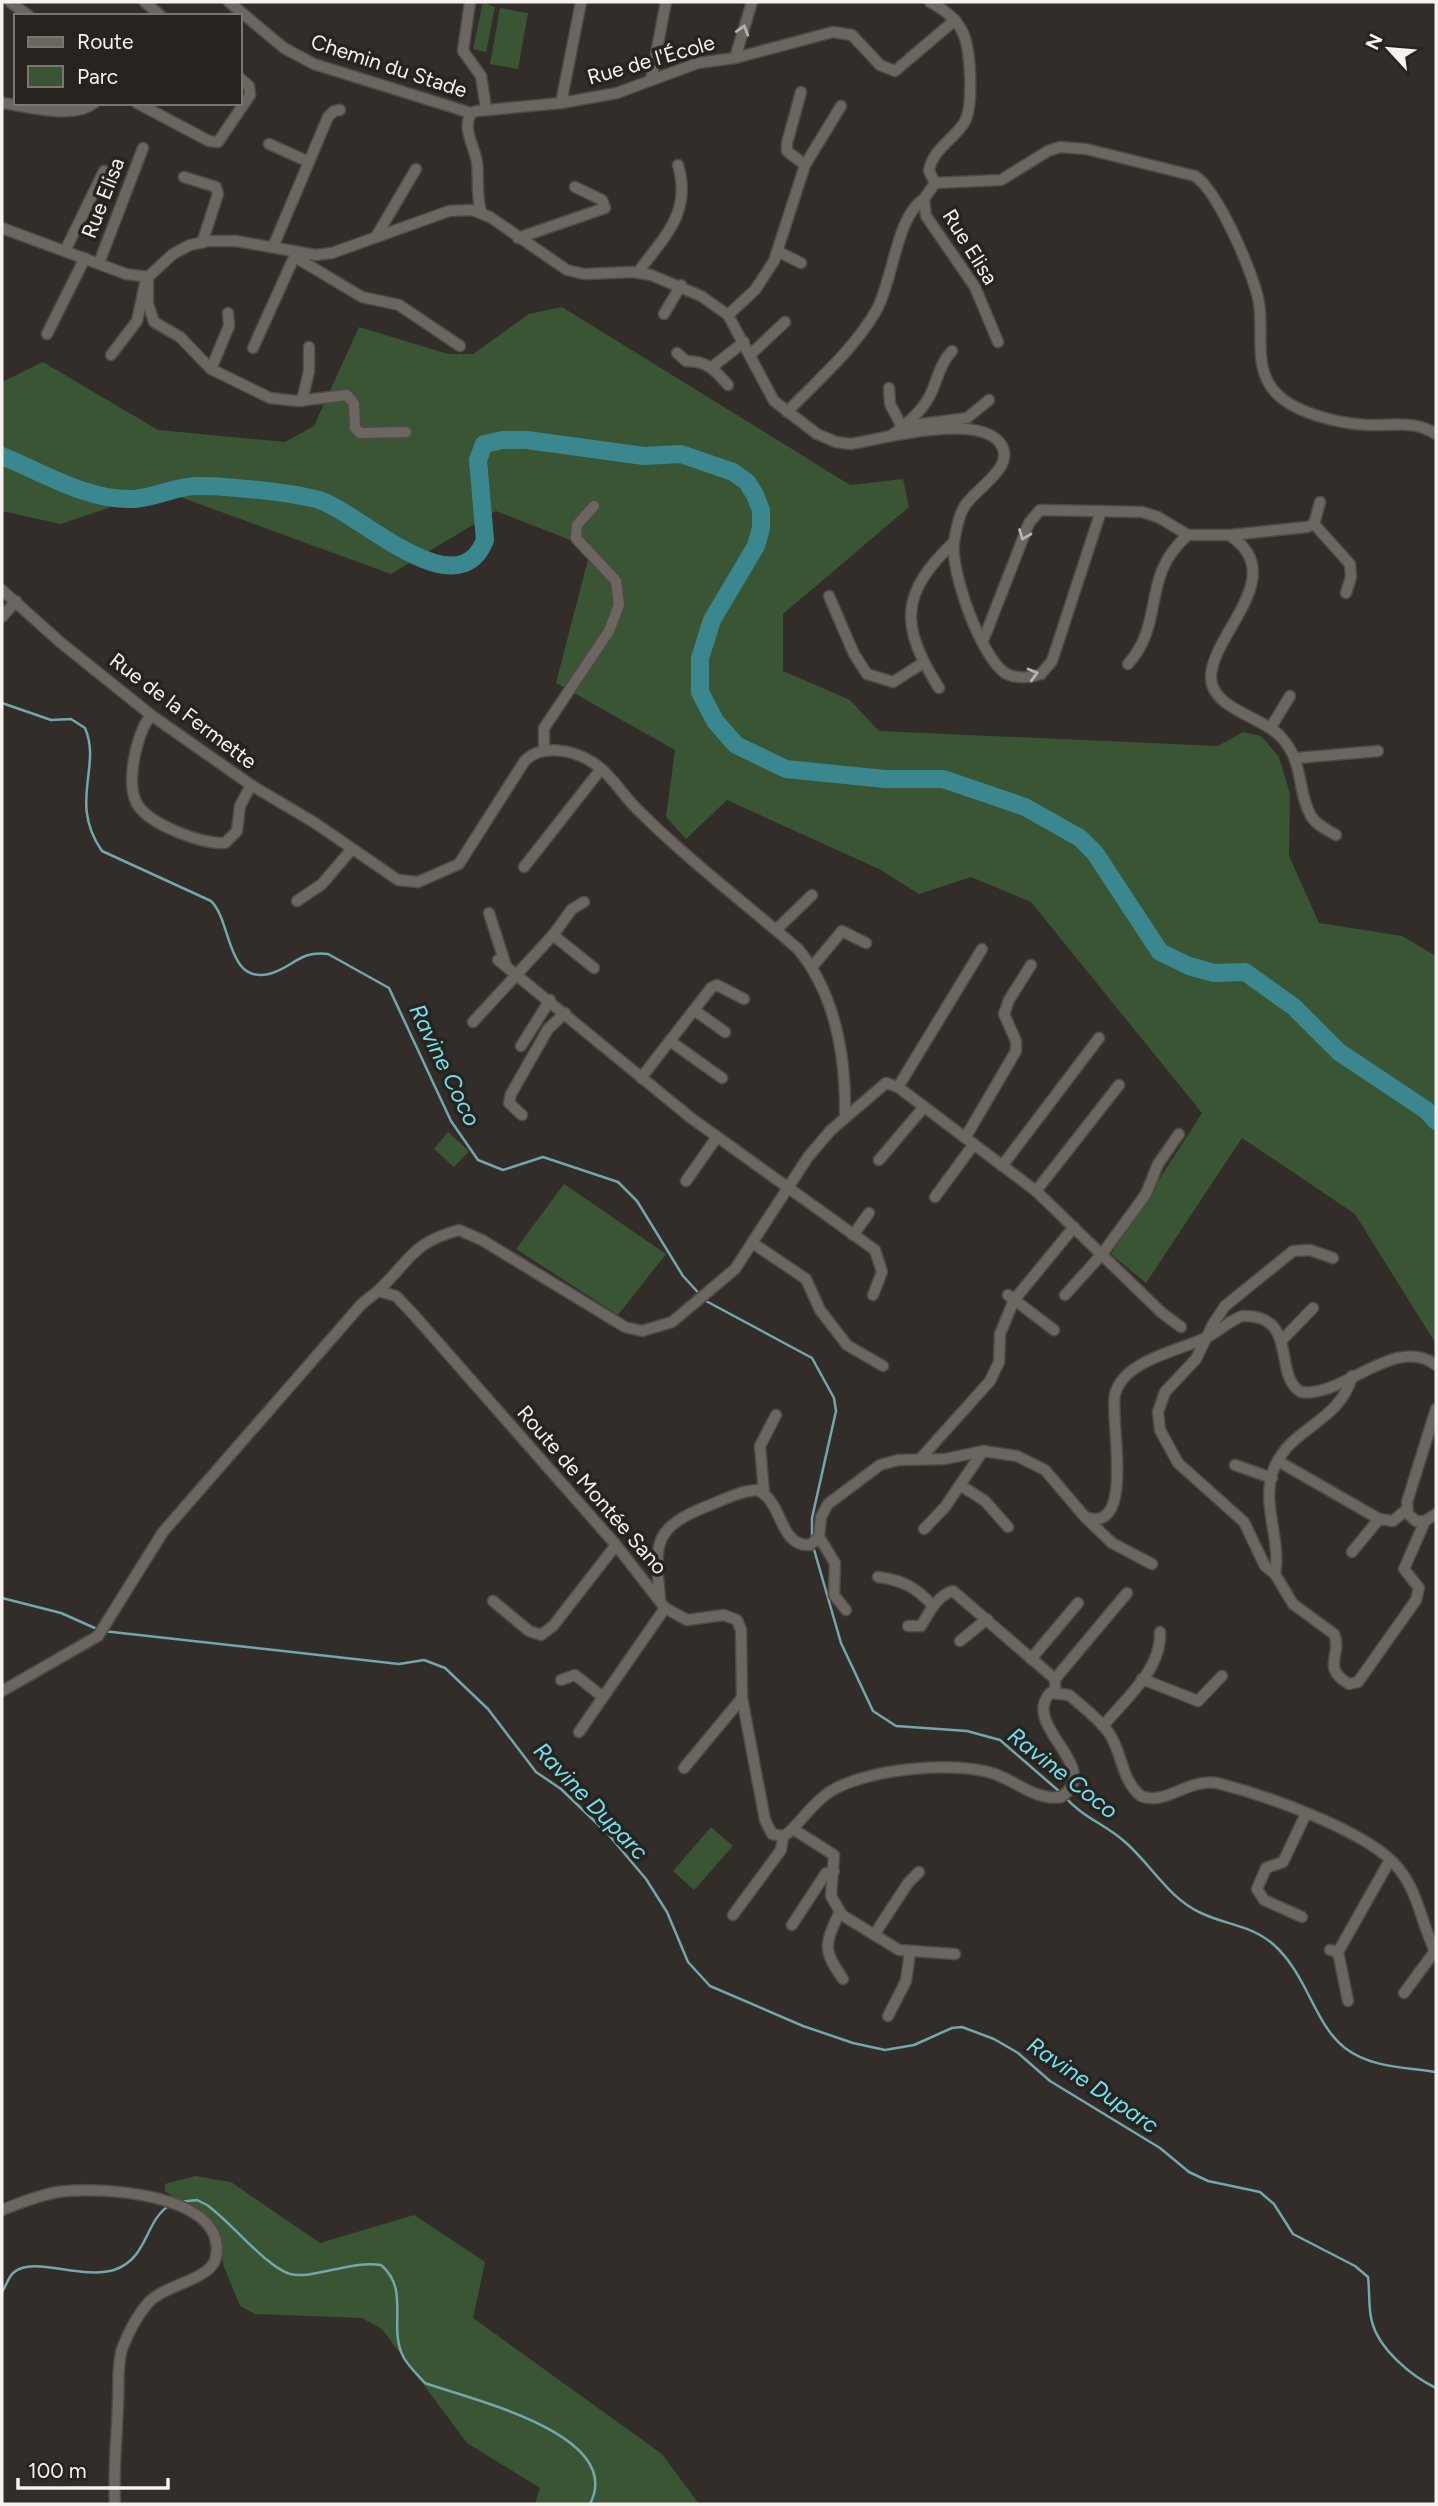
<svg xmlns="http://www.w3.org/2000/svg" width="1438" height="2506" font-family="Figtree,sans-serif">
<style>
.green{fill:#3a5533}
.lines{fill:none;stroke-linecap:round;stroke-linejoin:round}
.stream{stroke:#72a7ac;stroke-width:2.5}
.river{stroke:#3a878f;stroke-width:18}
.minor-casing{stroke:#4f4a47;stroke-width:13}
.minor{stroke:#6c6661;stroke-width:10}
.oneway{stroke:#b7b3af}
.labels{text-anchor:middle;stroke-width:7;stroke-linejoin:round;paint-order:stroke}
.street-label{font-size:21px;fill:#f5f2ef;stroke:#28231f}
.water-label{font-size:23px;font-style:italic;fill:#70e3ef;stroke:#28231f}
</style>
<rect width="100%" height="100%" fill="#322d29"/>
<g class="green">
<path d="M483,2L495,7L486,52L473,49Z"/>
<path d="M500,8L528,13L518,69L490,64Z"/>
<path d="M562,307L850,485L903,479L909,507L783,614V671L850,700L879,731L1218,746L1243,732L1261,736L1279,757L1290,794L1289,856L1319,923L1402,936L1436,956V1344L1355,1214L1242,1138L1146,1283L1111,1254L1202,1113L1031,902L971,877L919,894L879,869L727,800L686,839L666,817L675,750L556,683L591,548L496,511L391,574L161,490L61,524L2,511V382L43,362L158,430L285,442L314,426L359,327L448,354H473L529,314Z"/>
<path d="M448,1132L469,1151L454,1167L434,1149Z"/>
<path d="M564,1184L666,1254L618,1315L516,1249Z"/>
<path d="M711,1827L733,1846L694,1890L673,1871Z"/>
<path d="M195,2176L231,2182L320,2243L414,2215L485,2262L473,2318L662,2454L699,2504H535L540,2488L467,2443L382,2329L362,2318L255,2314L240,2306L224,2267L215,2226L165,2191V2184Z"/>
</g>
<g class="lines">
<g class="stream">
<path d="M2,703L51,720L71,719L85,728C102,767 68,802 102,851L211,901C232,921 226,984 269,974C293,968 299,950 328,954L389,988L451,1121L478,1160L503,1170L543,1157L618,1182L637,1201L683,1276L706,1301L812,1358L834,1398L836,1411L812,1518V1540"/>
<path d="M813,1546L841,1643L873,1711L896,1726L967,1731L1000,1740L1060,1792"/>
<path d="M2,1598L61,1613L97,1629"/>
<path d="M103,1631L399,1664L424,1660L445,1668L488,1709L536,1772L561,1789L608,1834L646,1879L667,1912L688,1962L710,1986L803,2026L853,2043L885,2050L914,2045L952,2028L962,2027L994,2039L1018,2053L1050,2081L1160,2148L1189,2172L1208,2181L1260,2192L1274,2204L1293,2234L1355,2266L1368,2277C1370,2292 1368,2308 1372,2322C1379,2349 1411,2376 1436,2388"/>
<path d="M1065,1797C1081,1816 1106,1825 1124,1841C1151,1864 1168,1898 1201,1913C1226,1925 1251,1925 1273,1944C1308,1975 1314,2024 1345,2048C1371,2068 1405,2067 1436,2072"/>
<path d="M179,2202L197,2200L207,2205C230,2221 266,2267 290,2274C312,2280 351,2260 381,2265C411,2290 387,2328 404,2358C409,2367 418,2375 425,2383C469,2399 626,2434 590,2504"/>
<path d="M2,2292C6,2286 8,2278 13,2273C33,2255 80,2280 114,2270C149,2258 144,2221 170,2205"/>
</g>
<path class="river" d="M2,456C42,472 88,501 133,499C154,498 174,487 195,486C220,485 300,493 322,501C361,515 458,610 485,540L478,460L484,444L503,440H527L644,456L681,454L733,472L747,482L755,495L761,510V528L756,546L712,620L700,658V692L715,721L736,745L786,769L885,779H943L1025,807L1080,838L1095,853L1160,952L1189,966L1214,973L1245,972L1294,1007L1339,1052L1426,1110L1436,1121"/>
<defs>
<g id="minor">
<path d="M10,2L29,16"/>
<path d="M145,2L161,16"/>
<path d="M229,2L284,48L314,64L471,113"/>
<path d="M470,2L463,51L481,76L486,108"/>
<path d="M930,2C943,9 955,17 962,31C971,47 974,107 964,123C953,140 932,150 929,171L935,183L1001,180L1048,151L1060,147L1086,149L1195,176C1218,191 1254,274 1259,303C1264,335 1252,370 1278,395C1298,414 1341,424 1369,425C1393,426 1414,420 1436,434"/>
<path d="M735,58L752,2"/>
<path d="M651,80L666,2"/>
<path d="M801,92L787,143V151L805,165"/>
<path d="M2,103C27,106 73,120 94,103"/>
<path d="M137,103L209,141L218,142L250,95L249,86L240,78"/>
<path d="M561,103L581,2"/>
<path d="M269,144L309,162"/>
<path d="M184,177L216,187L218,194L202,243"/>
<path d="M935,183L924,199L926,216L975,287L998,342"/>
<path d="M481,212C476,195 479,179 477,162C474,145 462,129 471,113L477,111L561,103L617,93L698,63L735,58L833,32L852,35L880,65L895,71L955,20"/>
<path d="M2,228L126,274L148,277L173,254L190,245L208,241H236L316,255L332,253L449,211L472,210L490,217L567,270L584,274L633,272L651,275L701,296L728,315L774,401L817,434L836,442L851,444C884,438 977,413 1000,443C1018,467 974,489 964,507C958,517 956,531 954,542C950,571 981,657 1005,673C1016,679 1030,678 1041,674L1052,661L1101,511"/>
<path d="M377,235L416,169"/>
<path d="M518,238L605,208L602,200L575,187"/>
<path d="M273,247L328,117L334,111L340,110"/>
<path d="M65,251L104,171"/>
<path d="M779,252L801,263"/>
<path d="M99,263L143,148"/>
<path d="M638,272C665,236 692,212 678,165"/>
<path d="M148,277V304L154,322L180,337L211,369L270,398L297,401L347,395L354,404L355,428L360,433L406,432"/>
<path d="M664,314L681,285"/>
<path d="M728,315L755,290L774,261L805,165L841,106"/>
<path d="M47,334L85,258"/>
<path d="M253,348L296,253L300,260L362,297L399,305L460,346"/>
<path d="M677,353L686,361C707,361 715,370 728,385"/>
<path d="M751,354L785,322"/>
<path d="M111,355L137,321L145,284"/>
<path d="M712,367L744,342"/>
<path d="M211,369L229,326L228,313"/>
<path d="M889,388L890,404L902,427"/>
<path d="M302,401L309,371V347"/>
<path d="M787,412C817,381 854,349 876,311C893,282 896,216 924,199"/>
<path d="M906,426L967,418L989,400"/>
<path d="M892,435C907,424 925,409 932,391C938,377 941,362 952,351"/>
<path d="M1314,524L1350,564L1351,577L1346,593"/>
<path d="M1230,535L1307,527L1314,524L1320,502"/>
<path d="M2,590L60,642L151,715L251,785L315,823L398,880L418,882L459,864L524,762C540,743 573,750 592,762C610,773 622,794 637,809C687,859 745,903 798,949C836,995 846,1059 845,1117"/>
<path d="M829,596L854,654L867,674L893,682L923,663"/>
<path d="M2,617L16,601"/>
<path d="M983,641L1029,523L1040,510L1142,512L1158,517L1188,535H1229C1292,575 1210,635 1211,678C1212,709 1263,717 1281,737C1305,763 1296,789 1311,816C1316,825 1328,830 1336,835"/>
<path d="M1128,664C1166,622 1140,576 1188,535"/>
<path d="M939,688C900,626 899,594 954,542"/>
<path d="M151,715C137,733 125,782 137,804C150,825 201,844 225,843L237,831L240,806L251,785"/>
<path d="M1271,727L1290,696"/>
<path d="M544,750V728L609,631L619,605L616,581L576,538L577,525L594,506"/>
<path d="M1297,758L1378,751"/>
<path d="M524,867L601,769"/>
<path d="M297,901L322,884L352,849"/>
<path d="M489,913L506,966"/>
<path d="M776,930L812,895"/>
<path d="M553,935L594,968"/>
<path d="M498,960L691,1118L875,1250L882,1272L873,1295"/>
<path d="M812,967L842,931L866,943"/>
<path d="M694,1010L725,1032"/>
<path d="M473,1022L553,935L572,909L584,902"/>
<path d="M670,1041L722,1078"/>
<path d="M521,1046L550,1000"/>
<path d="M641,1078L711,988L717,985L744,999"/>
<path d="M898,1087L982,949"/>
<path d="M522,1115L509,1103L511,1094L548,1029L565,1013"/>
<path d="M965,1138L1016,1051V1041L1004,1014L1009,1000L1031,965"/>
<path d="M879,1160L924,1107"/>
<path d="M1002,1166L1099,1038"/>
<path d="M686,1181L717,1137"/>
<path d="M1036,1191L1119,1085"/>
<path d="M935,1197L974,1144"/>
<path d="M853,1235L869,1213"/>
<path d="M754,1244L806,1279L820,1310L847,1345L883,1366"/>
<path d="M1333,1258L1310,1250L1293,1251L1225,1306L1213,1324L1196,1359L1165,1392L1158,1412L1160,1430L1178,1463L1244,1522L1265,1566L1275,1574L1293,1604L1334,1634C1343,1655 1320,1667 1349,1684L1358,1682L1416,1600L1419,1588L1404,1569L1425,1521"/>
<path d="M378,1291L396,1296L414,1315L616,1545L665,1608L687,1620L724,1615L737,1620L741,1630L742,1698L765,1820L772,1834L783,1836L788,1833C803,1820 813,1802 831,1791C867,1769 955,1760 995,1774C1017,1782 1037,1801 1061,1797C1105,1768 1020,1726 1050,1693L1069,1695C1083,1707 1099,1719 1109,1733C1123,1754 1121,1780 1141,1796C1166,1806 1185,1779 1217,1783C1264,1795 1370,1831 1399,1869C1419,1894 1422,1926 1436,1953"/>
<path d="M1008,1295L1054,1330"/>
<path d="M1065,1295L1102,1254L1146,1194L1158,1164L1179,1134"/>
<path d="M1283,1339L1313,1308"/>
<path d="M1436,1409L1407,1502L1408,1514L1416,1521H1425L1436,1514"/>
<path d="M920,1459L990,1381L999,1362L1000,1334L1014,1300L1074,1227"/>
<path d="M1278,1461L1379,1519"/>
<path d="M1235,1465L1272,1478"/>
<path d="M960,1485L985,1501L1008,1527"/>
<path d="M764,1493L760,1446L776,1415"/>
<path d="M1085,1517L1112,1543L1152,1564"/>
<path d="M924,1529L945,1507L983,1451"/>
<path d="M819,1537L835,1563L834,1595L846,1610"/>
<path d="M1352,1552L1379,1519L1393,1521L1407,1509"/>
<path d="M1275,1574C1282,1539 1259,1501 1275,1466C1293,1426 1340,1422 1352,1376"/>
<path d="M878,1577C903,1580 917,1588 933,1606"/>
<path d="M660,1598C654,1541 654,1527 710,1505C725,1499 740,1491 757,1490C784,1501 778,1547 810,1545L819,1537L821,1517L828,1504L880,1465L898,1460L945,1459L983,1451L1017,1456L1045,1470L1085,1517C1137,1536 1109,1417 1115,1394C1124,1360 1179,1351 1205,1338C1218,1332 1229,1321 1242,1316C1300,1314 1272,1376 1301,1392C1343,1398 1395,1334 1436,1365"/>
<path d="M493,1601L529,1631L541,1635L553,1626L616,1545"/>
<path d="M908,1626H921C929,1613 937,1595 953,1591L1055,1679V1692"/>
<path d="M960,1641L987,1619"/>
<path d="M1031,1659L1078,1603"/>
<path d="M1055,1679L1127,1593"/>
<path d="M1142,1679L1198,1701L1222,1676"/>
<path d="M561,1680L575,1675L603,1697"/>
<path d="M2,1691L98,1636L163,1532L359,1307C365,1300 374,1295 380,1289C412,1258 412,1243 459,1230L482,1240L625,1327L642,1331L672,1322L735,1269L808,1157L831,1130L886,1083L898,1087L1036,1191L1162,1313L1181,1327"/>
<path d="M1103,1726C1126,1698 1162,1669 1160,1632"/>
<path d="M579,1732L665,1608"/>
<path d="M684,1768L742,1698"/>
<path d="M793,1829L834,1855L831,1896L842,1915L899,1950L955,1954"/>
<path d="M839,1913C825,1945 822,1949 843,1979"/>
<path d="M733,1915L781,1850L783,1836"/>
<path d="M1302,1917L1264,1900L1257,1889L1266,1868L1283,1862L1306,1814"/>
<path d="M792,1925L826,1873L834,1871"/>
<path d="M874,1935L908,1883L919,1872"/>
<path d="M1330,1950L1338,1952L1390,1860"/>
<path d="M1338,1952L1348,2001"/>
<path d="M1404,1993L1435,1951"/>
<path d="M888,2016L906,1981L910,1952"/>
<path d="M2,2210C20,2203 39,2195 58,2192C98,2186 228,2193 216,2257C212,2280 165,2284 148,2303C137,2316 128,2333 122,2349C117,2365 119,2386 118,2403C117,2436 113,2471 115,2504"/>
</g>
</defs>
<use href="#minor" class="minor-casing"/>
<use href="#minor" class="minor"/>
</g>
<defs><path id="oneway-chevron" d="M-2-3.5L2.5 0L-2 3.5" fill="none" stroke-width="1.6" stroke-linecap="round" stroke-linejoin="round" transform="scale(1.75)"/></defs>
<g class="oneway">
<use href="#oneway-chevron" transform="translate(743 30) rotate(-73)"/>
<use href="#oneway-chevron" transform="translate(1024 535) rotate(111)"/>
<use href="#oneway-chevron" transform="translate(1033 674) rotate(-15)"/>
</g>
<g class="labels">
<g class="street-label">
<text transform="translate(651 60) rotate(-16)" y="7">Rue de l'École</text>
<text transform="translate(389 66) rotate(18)" y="7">Chemin du Stade</text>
<text transform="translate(103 198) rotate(-69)" y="7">Rue Elisa</text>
<text transform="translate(970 247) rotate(58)" y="7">Rue Elisa</text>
<text transform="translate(183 711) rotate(37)" y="7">Rue de la Fermette</text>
<text transform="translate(592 1490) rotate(49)" y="7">Route de Montée Sano</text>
</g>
<g class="water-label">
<text transform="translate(445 1065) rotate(64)" y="8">Ravine Coco</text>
<text transform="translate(1063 1773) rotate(38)" y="8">Ravine Coco</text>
<text transform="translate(591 1801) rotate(46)" y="8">Ravine Duparc</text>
<text transform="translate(1093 2085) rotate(34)" y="8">Ravine Duparc</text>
</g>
</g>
<rect width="1438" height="2506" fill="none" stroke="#f5f2ef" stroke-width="7"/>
<rect x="14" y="14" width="228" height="91" fill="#28231f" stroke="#7a7672" stroke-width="2"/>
<rect x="28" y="37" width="35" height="10" fill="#6c6661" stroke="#7a7672" stroke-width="2"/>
<text x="77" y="49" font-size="21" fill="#f5f2ef">Route</text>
<rect x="28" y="66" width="35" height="21" fill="#3a5533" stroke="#7a7672" stroke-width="2"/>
<text x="77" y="84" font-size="21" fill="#f5f2ef">Parc</text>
<g transform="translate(1389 49) rotate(296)" stroke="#28231f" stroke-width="5" paint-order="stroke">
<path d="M0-5L12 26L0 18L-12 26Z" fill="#f5f2ef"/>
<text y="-10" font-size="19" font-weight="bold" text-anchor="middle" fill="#f5f2ef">N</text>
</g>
<path d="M18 2478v10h150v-10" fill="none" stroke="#f5f2ef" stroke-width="3.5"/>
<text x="28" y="2478" font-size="21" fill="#f5f2ef" stroke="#28231f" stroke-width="5" paint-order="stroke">100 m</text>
</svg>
